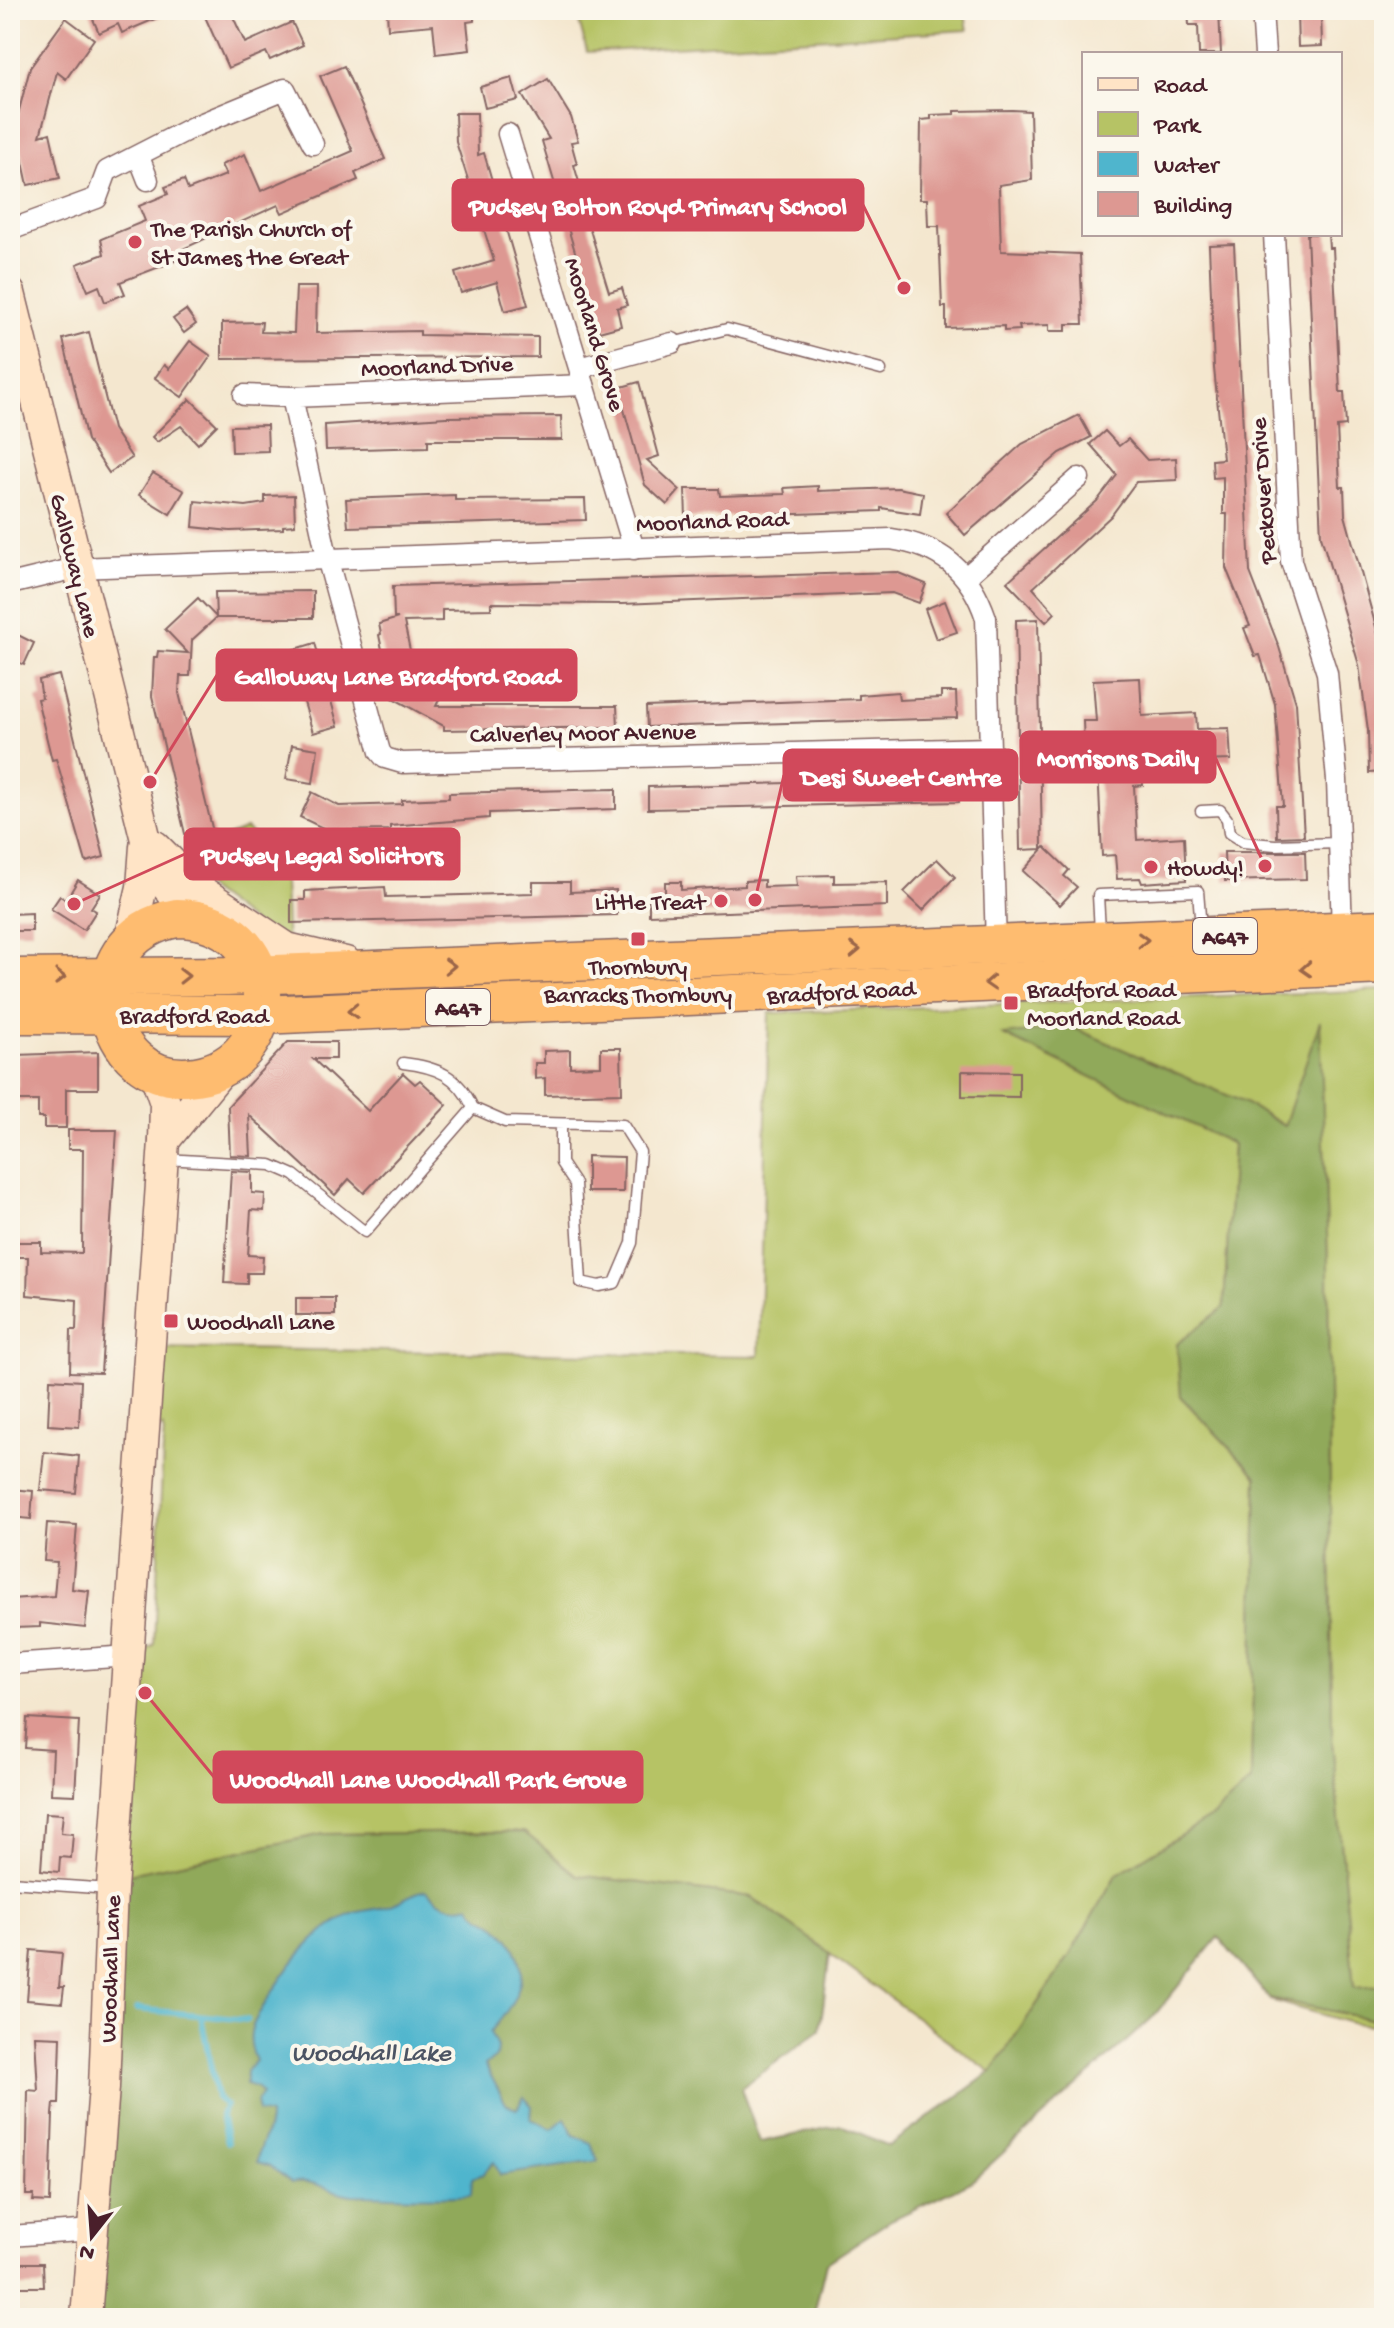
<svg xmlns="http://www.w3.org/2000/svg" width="1394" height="2328" font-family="'Gochi Hand',sans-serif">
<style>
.green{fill:#b6c365;stroke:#807148;stroke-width:2}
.forest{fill:#90a95a;stroke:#6d6442;stroke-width:2}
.water{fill:#4fb5cd;stroke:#4c6a7c;stroke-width:2}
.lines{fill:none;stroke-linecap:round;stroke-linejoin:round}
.stream{stroke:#4fb5cd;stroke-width:6}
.building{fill:#dd9892}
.lane-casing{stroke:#866564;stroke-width:13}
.street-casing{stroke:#866564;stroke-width:23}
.secondary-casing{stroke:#866564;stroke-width:33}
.highway-casing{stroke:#866564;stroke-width:41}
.lane{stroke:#fff;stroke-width:10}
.street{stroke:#fff;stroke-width:20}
.secondary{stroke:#ffe4c6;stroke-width:30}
.highway{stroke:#febc70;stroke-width:38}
.oneway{stroke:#9b664a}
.poi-dot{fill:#d1495b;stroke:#fbf7ec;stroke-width:3}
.labels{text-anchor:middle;stroke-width:8;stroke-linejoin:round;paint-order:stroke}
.shield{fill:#fbf7ec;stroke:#7f6065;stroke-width:2}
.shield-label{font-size:22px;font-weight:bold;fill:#4a1f2b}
.poi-label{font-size:24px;fill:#4a1f2b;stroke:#fbf7ec;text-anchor:start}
.street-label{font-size:24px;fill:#4a1f2b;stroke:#fbf7ec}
.water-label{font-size:26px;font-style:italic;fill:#4c5464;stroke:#fbf7ec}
.leader{fill:none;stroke:#d1495b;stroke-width:3}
.callout-dot{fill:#d1495b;stroke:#fbf7ec;stroke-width:3}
.callout{fill:#d1495b;stroke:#d1495b;stroke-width:3}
.callout-label{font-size:26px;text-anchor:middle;font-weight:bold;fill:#fff}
</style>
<rect width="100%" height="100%" fill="#fbf7ec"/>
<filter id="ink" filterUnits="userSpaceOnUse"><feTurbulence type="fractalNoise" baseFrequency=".0125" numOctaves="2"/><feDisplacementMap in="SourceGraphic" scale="16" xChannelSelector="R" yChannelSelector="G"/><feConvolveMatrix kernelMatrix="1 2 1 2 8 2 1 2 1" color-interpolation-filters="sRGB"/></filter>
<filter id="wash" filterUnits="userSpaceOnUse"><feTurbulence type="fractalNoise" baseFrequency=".006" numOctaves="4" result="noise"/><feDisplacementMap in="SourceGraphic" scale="32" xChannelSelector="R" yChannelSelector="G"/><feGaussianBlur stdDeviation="1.8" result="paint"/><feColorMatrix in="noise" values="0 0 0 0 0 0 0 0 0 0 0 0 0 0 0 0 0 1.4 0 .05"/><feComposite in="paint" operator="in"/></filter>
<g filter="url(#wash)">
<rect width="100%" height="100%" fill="#f4e7cf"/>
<g class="green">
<path d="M576,10H964L968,30L587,52Z"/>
<path d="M246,829L283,861L287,948L169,860Z"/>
<path d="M1384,990V1986L1354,1988L1332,1740L1328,1263L1320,1024L1285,1126L1245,1103L1004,1035L1233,1144L1224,1307L1181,1397L1257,1476L1251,1781L1214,1815L1116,1875L1070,1955L991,2072L752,1897L577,1875L524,1832L324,1834L114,1877L130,1656L154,1645L164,1427L145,1433L148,1348L759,1356L769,1013Z"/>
<path d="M1218,1936L1269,1998L1384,2022V2026L1351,2023L1270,2000Z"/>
</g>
<path class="forest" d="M1320,1021L1328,1263L1332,1740L1354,1988L1384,1986V2022L1269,1998L1218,1937L1153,2017L971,2182L891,2220L826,2263L813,2318H86L114,1877L324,1834L524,1832L577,1875L751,1897L830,1953L820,2030L741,2088L760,2142L841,2125L889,2146L991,2072L1070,1955L1116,1875L1214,1815L1251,1781L1257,1476L1181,1397L1177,1344L1224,1307L1233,1144L1003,1035L1072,1027L1245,1103L1284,1126Z"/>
<path class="water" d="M425,1890C440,1902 450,1911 470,1905C476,1918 488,1918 498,1928C538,1964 520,1999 490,2032L497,2047L496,2057L485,2065L506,2104L517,2109L524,2097L532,2106L531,2119L552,2129L565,2118L574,2135L591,2143L598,2161L500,2175L494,2162L483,2174L472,2178L471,2195C431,2199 392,2195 353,2195C332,2194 313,2177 292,2183L270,2166L257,2162C258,2144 270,2133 269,2115L258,2112L256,2102L262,2094L256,2087L246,2084V2071L256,2061C244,2033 253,2023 268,1999C289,1966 312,1932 349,1915C363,1909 378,1910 391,1905C403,1900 412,1893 425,1890Z"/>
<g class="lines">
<g class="stream">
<path d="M137,2009L247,2020"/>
<path d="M201,2016L217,2098L226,2105L221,2115L227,2143"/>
</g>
</g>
<g id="blocks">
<g class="building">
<path d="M89,10H176L122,33L118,24L99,33Z"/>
<path d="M202,10H230L245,43L292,22L303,45L270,60L266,52L228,68Z"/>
<path d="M387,10H474V21L467,22L470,50L436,54L433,25L388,29Z"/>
<path d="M1188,10H1219L1221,54H1199L1198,25H1189Z"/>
<path d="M1321,12L1322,46L1298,47L1297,13Z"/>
<path d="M66,18L94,39L66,79L57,72L40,136L50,133L60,178L28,185L15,126L30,68Z"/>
<path d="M344,66L385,159L355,173L358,180L282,213L278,205L172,254L175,261L120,282L125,294L105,302L99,286L88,291L77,264L104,254L101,239L145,221L139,206L168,194L165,187L184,180L188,190L226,175L221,165L245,154L261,191L353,151L320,76Z"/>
<path d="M512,78L518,100L485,108L480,87Z"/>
<path d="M548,79L571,117L578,141L571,142L577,164L574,165L586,206L583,207L609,292L622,288L627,305L617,308L621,326L599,332L542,141L549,139L522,95Z"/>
<path d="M1012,110L1030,111L1032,180L999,185L1001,251L1080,254L1083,324H1066V331H1049V325L1019,326L1020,330L1004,331V326L946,328V307H942L939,226H928L927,199H920L921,120L931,119V115L955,114V111Z"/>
<path d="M455,113H477L478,155L484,153L528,305L505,311L497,282L461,293L455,273L494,261L456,142Z"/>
<path d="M1307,234H1328L1329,248H1333L1340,392H1344L1346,426L1337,427L1340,487H1344L1345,515L1384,656V772L1369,773L1368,730L1359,665L1321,536Z"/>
<path d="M1234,244L1250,572L1279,647L1296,703L1304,836L1277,837L1276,806H1283L1275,704L1260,655L1255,656L1244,628L1250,626L1226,568L1227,514H1223V477L1213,478L1212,460L1223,459L1214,368L1209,245Z"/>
<path d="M296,287H317L316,333L420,331V335L538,337V357L222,359V323L262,322L261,332L294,333Z"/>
<path d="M186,310L196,324L184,333L173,319Z"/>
<path d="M89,332L113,429L132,458L109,473L87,440L63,339Z"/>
<path d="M190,341L211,356L182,397L155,378L164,365L169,369Z"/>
<path d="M639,382L659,456L647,460L680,490L667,505L645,485L618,388Z"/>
<path d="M190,399L217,425L198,444L181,426L157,442L152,437Z"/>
<path d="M1079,415L1091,437L1060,453L965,535L946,513L1022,444Z"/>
<path d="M561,416L562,440H428V447L326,450L325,425L446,417Z"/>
<path d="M267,425L268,451L232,452L231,426Z"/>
<path d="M1105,431L1119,446L1128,439L1147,460L1176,458L1177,480L1136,482L1111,516L1033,588L1055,613L1046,622L1007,582L1097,501L1117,475L1090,444Z"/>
<path d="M153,473L184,491L170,514L139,495Z"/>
<path d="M818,486V491L898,488L923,493L920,514L881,508V511L686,518L685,489H719L720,496L785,494L784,488Z"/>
<path d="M294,495L295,525L283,526V529L230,531L193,527L195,501L246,506L265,503V496Z"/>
<path d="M455,495V500L585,499L586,520L348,527L346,499Z"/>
<path d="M896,572L926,584L919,603L892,593L622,604L491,603V609L442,610V621L404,622L415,674L444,688L436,706H617L618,727L444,730V726L391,697L407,664L386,669L379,635L381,634L379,624L398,618H394L393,586Z"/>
<path d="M313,591V618H216L192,640L190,676H180L179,693L214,836L187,842L152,696L154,657H157L158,651L188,653L165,629L198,598L216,617L215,592Z"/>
<path d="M945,601L957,632L936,639L925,609Z"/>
<path d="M1038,619L1042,849L1020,850L1016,620Z"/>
<path d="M10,631L34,643L24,665L10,658Z"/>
<path d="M315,643L338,726L313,733L289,651Z"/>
<path d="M59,675L104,857L86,862L58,765L56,759L52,760L37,699L42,698L39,680Z"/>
<path d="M1140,678L1142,716L1196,713L1197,729L1229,728L1231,760L1199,761L1200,767L1175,768V763L1142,764L1143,785L1134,786L1137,840L1184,837L1186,880L1142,883L1140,878L1117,879L1115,855L1102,856L1098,766L1085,767L1083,721H1096L1093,680Z"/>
<path d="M898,692L899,700L941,698V692H956L957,718L647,727L646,707L859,699V695Z"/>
<path d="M292,745L318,749L313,783L286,779Z"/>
<path d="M959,778V802L648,809V787Z"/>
<path d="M616,789V809L489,813V818L390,826V830L329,831L300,817L312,792L339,806L402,804V800L449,798V793Z"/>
<path d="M1045,847L1069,870L1064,876L1077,887L1060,905L1023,871Z"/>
<path d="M1224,852H1305L1306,879L1225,881Z"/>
<path d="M937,859L955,877L923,910L904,892Z"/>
<path d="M834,875V883L887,882V906L649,915V893H665V882H681V890L745,886V881L764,880V887L797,886L796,876Z"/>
<path d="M78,880L100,894L91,908L96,911L84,930L51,909L60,896L66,900Z"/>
<path d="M533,882H570V892L616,890L617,915L291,923V900H305V891L385,887L386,897L533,893Z"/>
<path d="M32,913V931H10V914Z"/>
<path d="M288,1042H336V1059H313L368,1111L403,1073L415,1084L420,1080L447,1105L364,1193L349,1179L335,1195L249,1115L251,1156L230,1155L228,1106Z"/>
<path d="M601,1048H621L622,1093L545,1095V1078L535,1079V1063H544V1051L570,1050V1067L601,1066Z"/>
<path d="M98,1052V1089H66V1128H44V1118H38V1101H18L17,1055Z"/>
<path d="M962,1071L1019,1072V1097L962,1096Z"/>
<path d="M68,1130H117L101,1373L70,1372L71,1330H76L77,1300L27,1295L28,1257H14V1242H41V1252L82,1253L83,1149H68Z"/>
<path d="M587,1156L624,1157L623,1192H587Z"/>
<path d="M231,1171L252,1172V1193L265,1194L264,1211L251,1210L248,1255L263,1256L262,1273H247V1284L224,1283Z"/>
<rect x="296" y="1298" width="39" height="17"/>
<path d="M50,1379L81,1381L79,1427L48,1425Z"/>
<path d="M44,1452L79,1456L76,1493L40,1490Z"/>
<path d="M10,1489L33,1491L31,1519L10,1517Z"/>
<path d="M47,1523L77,1525L72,1589L89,1591L85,1628L40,1623V1627L13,1628L11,1599L54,1596L57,1562L44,1561Z"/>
<path d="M27,1718L79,1721L75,1795L51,1794L53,1750L25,1748Z"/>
<path d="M45,1813L63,1814L61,1833L73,1834L71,1858L60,1857L59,1872L41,1870Z"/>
<path d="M31,1950L62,1953L59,1987H64L62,2003L27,2000Z"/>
<path d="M35,2036L61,2037L59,2104H54L53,2114L50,2202L33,2201L34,2195H26L28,2090L38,2091Z"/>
<path d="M16,2263H43L44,2287H17Z"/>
</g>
</g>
</g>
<g filter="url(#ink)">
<use href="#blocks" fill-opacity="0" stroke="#866564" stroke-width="2"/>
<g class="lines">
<defs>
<g id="lane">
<path d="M672,343L727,329L881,370"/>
<path d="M1201,811L1220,810L1227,819L1229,833L1243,842L1275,845L1339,843"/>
<path d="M1100,932L1098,895L1198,891L1201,929"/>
<path d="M473,1108L505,1122L623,1125L640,1152L632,1243L615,1283L599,1286L581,1282L575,1184L561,1163V1126"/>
<path d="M165,1159L271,1165L294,1175L365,1232L473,1108C458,1075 437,1067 403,1063"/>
<path d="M10,1882L110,1889"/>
</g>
<g id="street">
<path d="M1262,10L1265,54"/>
<path d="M508,134L634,549"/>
<path d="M139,157L148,180"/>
<path d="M10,230L97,198L107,171L193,127L285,89L313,144"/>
<path d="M1274,234L1291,561L1327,673L1337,780L1342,931"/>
<path d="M580,368L672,343"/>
<path d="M584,385L292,397L328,561L380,752L385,758L402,763L990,748"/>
<path d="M244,395L292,397"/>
<path d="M966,577L1079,478"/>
<path d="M10,584L76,568L891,539C940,546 970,570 986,618L996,945"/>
<path d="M10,1664L130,1656"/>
<path d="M10,2236L93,2230"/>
</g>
<g id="secondary">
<path d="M10,293L145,836L160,876L190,918"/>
<path d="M155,846L197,888L287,948L346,962"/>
<path d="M130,939L142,887L145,846"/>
<path d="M164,1141L227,1064"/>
<path d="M86,2318L104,2087L112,1889L164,1141L165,1103L154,1071"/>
</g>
<g id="highway">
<path d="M177,918C285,919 289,1061 196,1076C99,1091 70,937 177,918Z"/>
<path d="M10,978L227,976L1384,929"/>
<path d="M10,1014L261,1015L1384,965"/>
</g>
</defs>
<use href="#lane" class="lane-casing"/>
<use href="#street" class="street-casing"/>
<use href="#secondary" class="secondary-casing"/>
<use href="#highway" class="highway-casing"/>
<use href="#lane" class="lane"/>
<use href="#street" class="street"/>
<use href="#secondary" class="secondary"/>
<use href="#highway" class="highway"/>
</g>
<defs><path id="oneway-chevron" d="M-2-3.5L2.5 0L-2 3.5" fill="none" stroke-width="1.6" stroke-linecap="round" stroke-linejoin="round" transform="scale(2)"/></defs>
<g class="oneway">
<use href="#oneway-chevron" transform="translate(1143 940) rotate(-2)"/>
<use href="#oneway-chevron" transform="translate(855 950) rotate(-2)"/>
<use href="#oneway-chevron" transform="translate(450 966) rotate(-2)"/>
<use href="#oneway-chevron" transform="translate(1306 969) rotate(177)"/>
<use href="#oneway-chevron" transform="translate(184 976) rotate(-1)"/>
<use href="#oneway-chevron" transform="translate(60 977)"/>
<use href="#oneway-chevron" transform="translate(990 983) rotate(177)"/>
<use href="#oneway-chevron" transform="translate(353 1011) rotate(178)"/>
</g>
</g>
<g class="poi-dot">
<circle cx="135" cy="242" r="8"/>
<circle cx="1151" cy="867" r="8"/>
<circle cx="721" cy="901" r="8"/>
<rect x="630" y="931" width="16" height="16" rx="4"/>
<rect x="1003" y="995" width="16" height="16" rx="4"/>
<rect x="163" y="1313" width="16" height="16" rx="4"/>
</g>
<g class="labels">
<g class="shield">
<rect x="1193" y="918" width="64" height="36" rx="6"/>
<rect x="426" y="989" width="64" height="36" rx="6"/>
</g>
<g class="shield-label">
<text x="1225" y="944">A647</text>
<text x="458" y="1015">A647</text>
</g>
<g class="poi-label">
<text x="151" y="236">The Parish Church of<tspan x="151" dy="28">St James the Great</tspan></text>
<text x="1167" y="875">Howdy!</text>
<text x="705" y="909" text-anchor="end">Little Treat</text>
<text x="638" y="974" text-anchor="middle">Thornbury<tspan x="638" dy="28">Barracks Thornbury</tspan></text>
<text x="1027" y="997">Bradford Road<tspan x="1027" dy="28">Moorland Road</tspan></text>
<text x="187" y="1329">Woodhall Lane</text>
</g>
<g class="street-label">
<text transform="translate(596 334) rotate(73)" y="8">Moorland Grove</text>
<text transform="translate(437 365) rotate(-2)" y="8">Moorland Drive</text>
<text transform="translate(1262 491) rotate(-94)" y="8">Peckover Drive</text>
<text transform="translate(712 520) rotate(-2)" y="8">Moorland Road</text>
<text transform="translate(76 565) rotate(76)" y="8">Galloway Lane</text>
<text transform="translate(583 732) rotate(-1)" y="8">Calverley Moor Avenue</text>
<text transform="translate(841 991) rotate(-3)" y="8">Bradford Road</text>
<text x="194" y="1023">Bradford Road</text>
<text transform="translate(109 1969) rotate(-88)" y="8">Woodhall Lane</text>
</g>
<g class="water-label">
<text x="371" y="2060">Woodhall Lake</text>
</g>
</g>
<path class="leader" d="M904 288L863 205M150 782L217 675M1265 866L1215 757M755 900L784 775M74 904L185 854M145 1693L214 1777"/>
<g class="callout-dot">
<circle cx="904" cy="288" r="8"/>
<circle cx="150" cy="782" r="8"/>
<circle cx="1265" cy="866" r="8"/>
<circle cx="755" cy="900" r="8"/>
<circle cx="74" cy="904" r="8"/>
<circle cx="145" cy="1693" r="8"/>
</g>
<g class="callout">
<rect x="453" y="180" width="410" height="50" rx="8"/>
<rect x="217" y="650" width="359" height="50" rx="8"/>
<rect x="1021" y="732" width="194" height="50" rx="8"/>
<rect x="784" y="750" width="233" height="50" rx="8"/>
<rect x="185" y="829" width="274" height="50" rx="8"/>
<rect x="214" y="1752" width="428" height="50" rx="8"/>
</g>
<g class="callout-label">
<text x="658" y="214">Pudsey Bolton Royd Primary School</text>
<text x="397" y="684">Galloway Lane Bradford Road</text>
<text x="1118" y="766">Morrisons Daily</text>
<text x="901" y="785">Desi Sweet Centre</text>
<text x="322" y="863">Pudsey Legal Solicitors</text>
<text x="428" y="1787">Woodhall Lane Woodhall Park Grove</text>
</g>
<rect width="1394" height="2328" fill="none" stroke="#fbf7ec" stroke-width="40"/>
<rect x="1082" y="52" width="260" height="184" fill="#fbf7ec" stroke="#b4a19f" stroke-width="2"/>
<rect x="1098" y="78" width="40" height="12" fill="#ffe4c6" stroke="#b4a19f" stroke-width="2"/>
<text x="1154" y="92" font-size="24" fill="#4a1f2b">Road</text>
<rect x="1098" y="112" width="40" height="24" fill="#b6c365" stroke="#b4a19f" stroke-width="2"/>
<text x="1154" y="132" font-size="24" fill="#4a1f2b">Park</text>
<rect x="1098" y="152" width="40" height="24" fill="#4fb5cd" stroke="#b4a19f" stroke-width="2"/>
<text x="1154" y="172" font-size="24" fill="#4a1f2b">Water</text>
<rect x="1098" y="192" width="40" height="24" fill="#dd9892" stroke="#b4a19f" stroke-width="2"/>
<text x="1154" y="212" font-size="24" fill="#4a1f2b">Building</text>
<g transform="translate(92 2236) rotate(197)" stroke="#fbf7ec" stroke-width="6" paint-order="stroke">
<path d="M0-6L14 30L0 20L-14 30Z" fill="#4a1f2b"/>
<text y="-12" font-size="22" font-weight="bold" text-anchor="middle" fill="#4a1f2b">N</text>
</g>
</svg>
